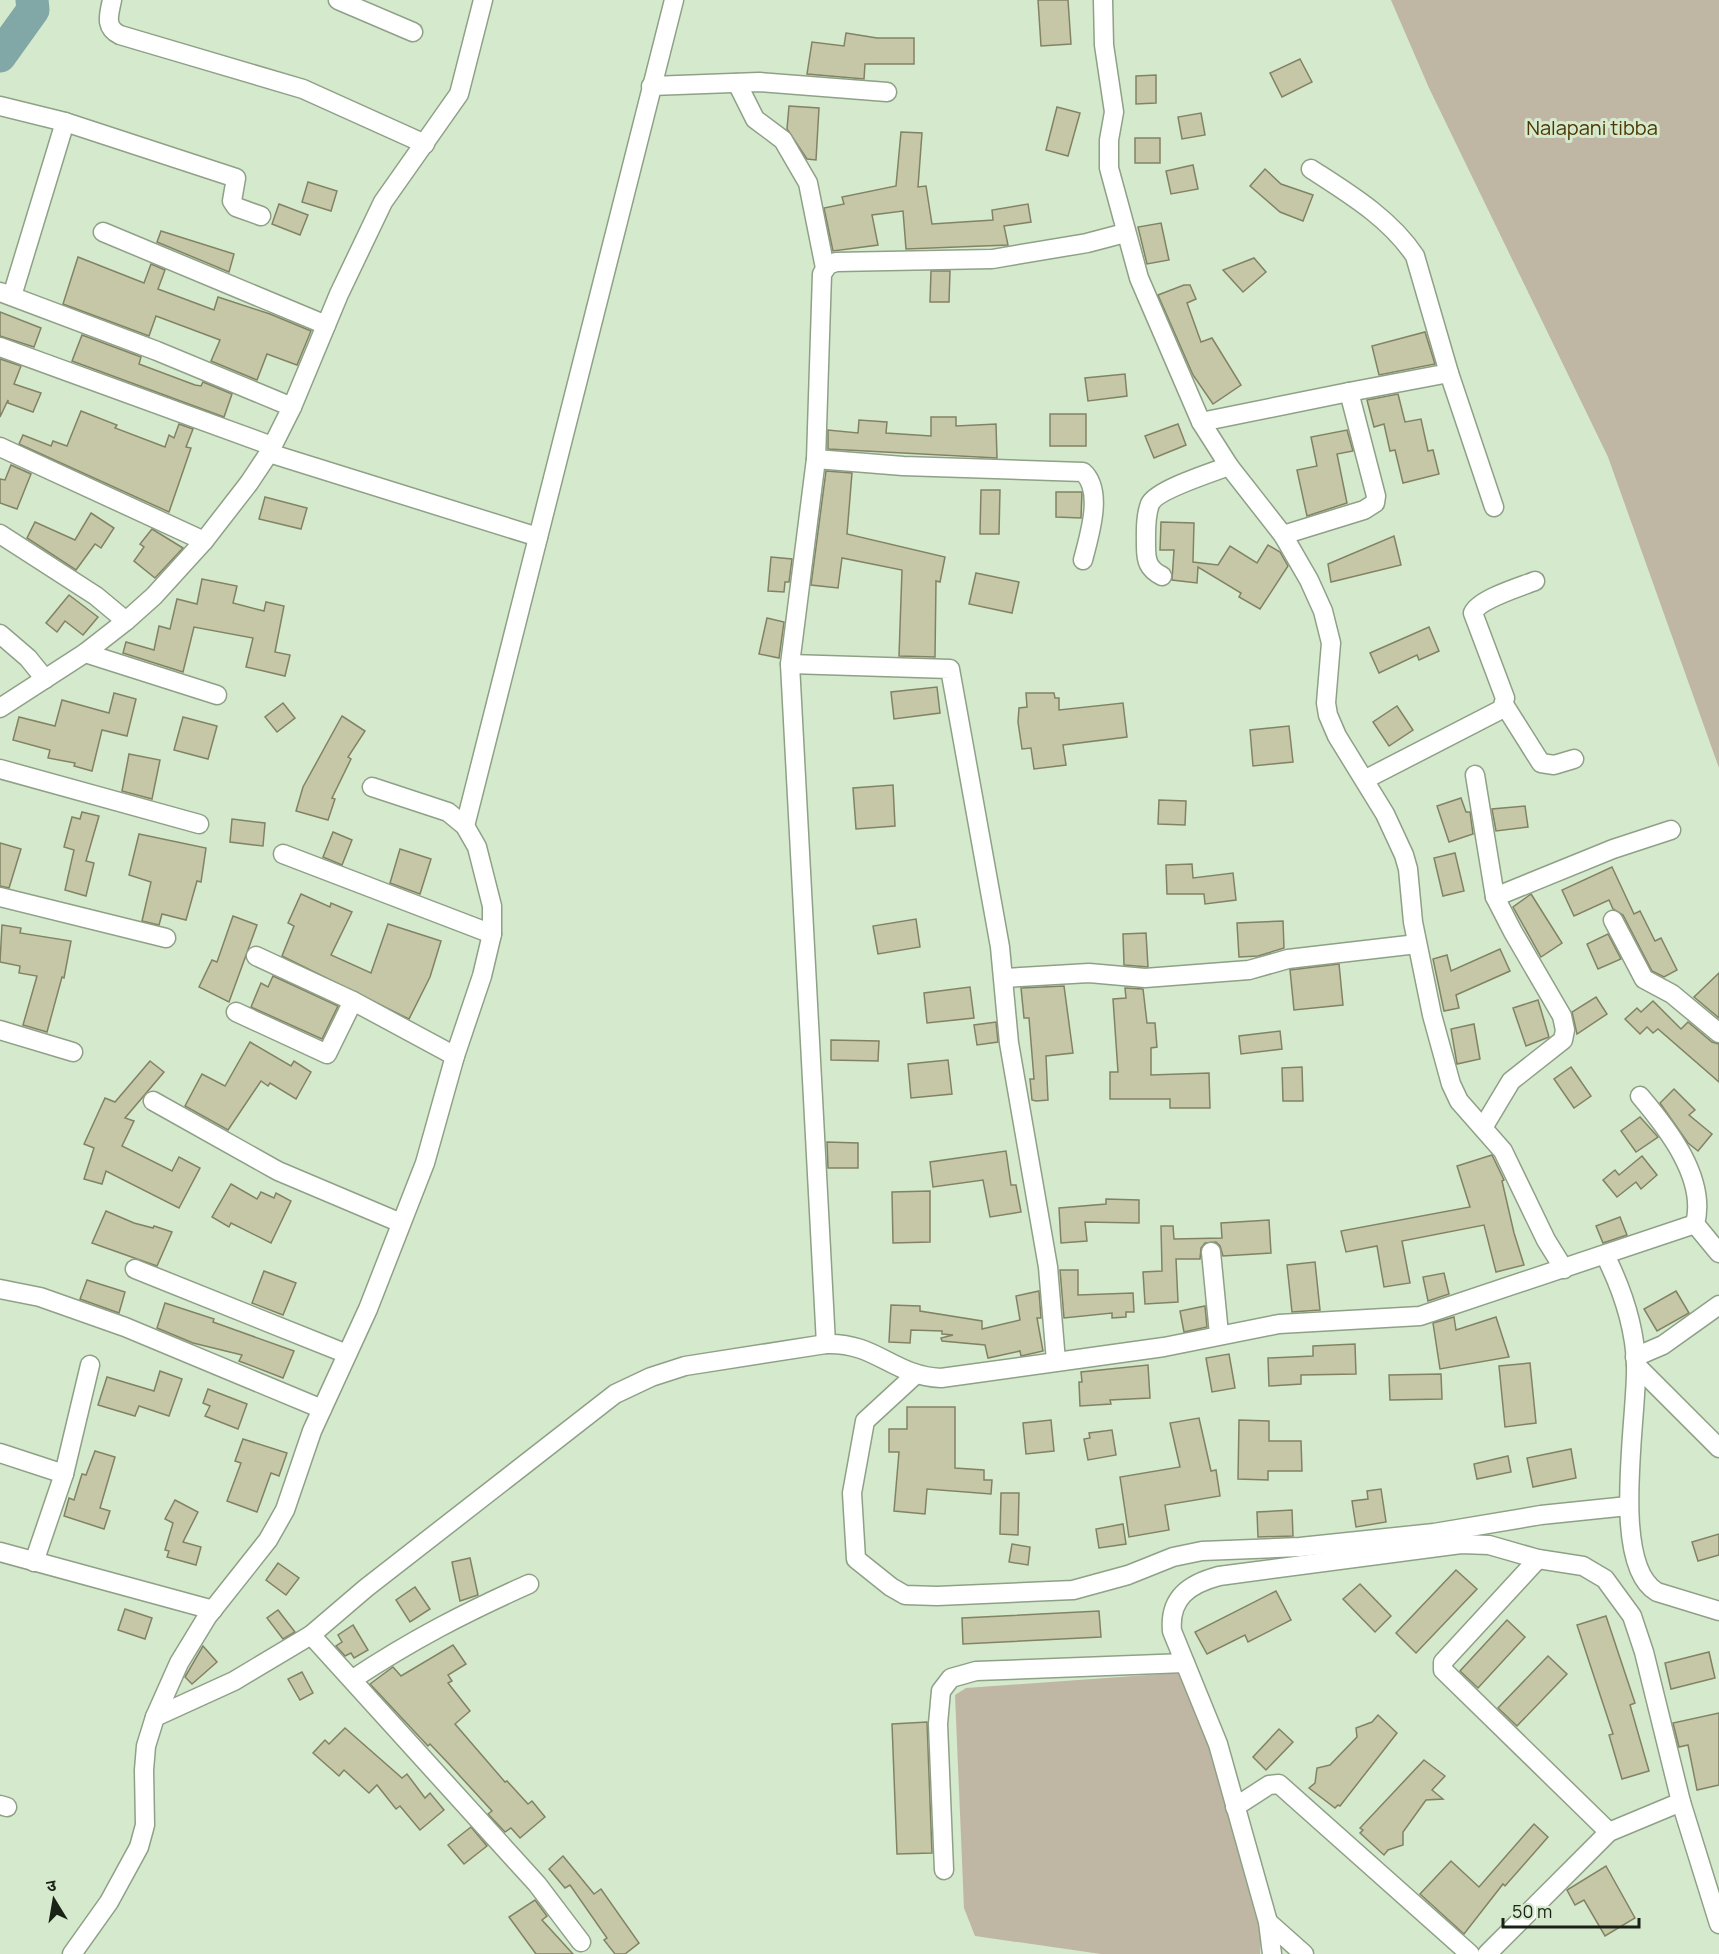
<svg xmlns="http://www.w3.org/2000/svg" width="1719" height="1954" font-family="Manrope,'Noto Sans Devanagari',sans-serif">
<style>
.green{fill:#c0b6a4}
.lines{fill:none;stroke-linecap:round;stroke-linejoin:round}
.river{stroke:#81a8a6;stroke-width:33}
.building{fill:#c5c7a6;stroke:#828365;stroke-width:1.5}
.minor-casing{stroke:#8ea187;stroke-width:21}
.minor{stroke:#fff;stroke-width:18}
.labels{text-anchor:middle;stroke-width:6;stroke-linejoin:round;paint-order:stroke}
.park-label{font-size:20px;fill:#4d3600;stroke:#d5e9cd}
</style>
<rect width="100%" height="100%" fill="#d5e9cd"/>
<g class="green">
<path d="M1391,0H1719V768L1608,457L1429,88Z"/>
<path d="M1175,1673L1184,1676L1208,1736L1261,1935L1260,1954H1101L975,1936L964,1908L955,1695L966,1688Z"/>
</g>
<g class="lines">
<path class="river" d="M0,56L33,10L32,0"/>
</g>
<g class="building">
<path d="M1038,0H1068L1071,44L1041,46Z"/>
<path d="M846,33L877,38H914V64H865L864,79L807,74L812,42L844,46Z"/>
<path d="M1300,59L1312,82L1282,97L1270,73Z"/>
<path d="M1156,75V103L1136,104V76Z"/>
<path d="M789,106L819,108L816,160L807,159L787,129Z"/>
<path d="M1057,107L1080,113L1068,156L1046,150Z"/>
<path d="M1201,113L1205,135L1182,139L1178,117Z"/>
<path d="M901,132L922,133L918,187L926,186L932,224L993,220L992,210L1028,204L1031,222L1004,226L1008,245L906,249L903,211L872,215L878,245L833,251L824,208L844,204L842,197L896,186Z"/>
<rect x="1135" y="138" width="25" height="25"/>
<path d="M1193,165L1198,189L1171,194L1166,171Z"/>
<path d="M1265,169L1281,184L1313,195L1303,221L1280,212L1250,186Z"/>
<path d="M308,182L337,191L331,211L302,202Z"/>
<path d="M279,204L308,215L300,235L272,224Z"/>
<path d="M1161,223L1169,260L1147,264L1138,227Z"/>
<path d="M161,231L234,254L229,272L157,242Z"/>
<path d="M78,257L144,283L151,264L165,270L158,289L214,310L218,297L270,314L311,331L297,365L267,354L257,380L211,361L220,340L156,316L149,336L63,304Z"/>
<path d="M1254,258L1266,272L1243,292L1223,270Z"/>
<path d="M931,271H950L949,302H930Z"/>
<path d="M1184,285H1190L1196,299L1187,303L1201,342L1212,338L1241,385L1213,404L1193,375L1158,295Z"/>
<path d="M0,312L41,328L34,347L0,336Z"/>
<path d="M1425,332L1435,364L1379,375L1372,346Z"/>
<path d="M82,335L141,357L139,364L195,385L201,386L203,382L232,394L224,417L72,361Z"/>
<path d="M0,359L21,366L14,384L41,393L33,412L8,403V400L0,417Z"/>
<path d="M1125,374L1127,396L1088,401L1085,378Z"/>
<path d="M1398,394L1405,422L1421,419L1428,451L1433,450L1439,474L1403,483L1395,450L1390,451L1384,424L1374,427L1367,400Z"/>
<path d="M81,411L117,425L115,428L165,447L169,435L174,438L179,424L193,429L186,447L191,448L169,512L19,444L23,435L51,446L53,441L67,446Z"/>
<rect x="1050" y="414" width="36" height="32"/>
<path d="M931,417H956V426L996,424L997,458L828,449V430L858,433L859,420L887,422L886,433L931,436Z"/>
<path d="M1178,424L1186,445L1154,458L1145,436Z"/>
<path d="M1347,430L1353,451L1337,454L1347,503L1307,516L1297,470L1317,466L1311,437Z"/>
<path d="M11,465L31,474L17,509L0,503V479L5,480Z"/>
<path d="M826,471L852,473L847,534L945,557L940,582L936,581L935,657L899,656L902,570L842,558L838,588L811,585Z"/>
<path d="M981,490H1000L999,534H980Z"/>
<path d="M1056,492H1082L1081,518L1056,517Z"/>
<path d="M265,497L307,508L301,529L259,519Z"/>
<path d="M91,513L114,528L101,548L95,544L76,570L27,538L35,522L75,540Z"/>
<path d="M1161,522L1194,523L1193,562L1218,565L1230,546L1257,563L1268,545L1280,552L1288,566L1260,609L1239,597L1241,593L1198,567L1197,583L1172,580L1174,550H1160Z"/>
<path d="M152,529L183,548L155,578L134,561L144,547L140,544Z"/>
<path d="M1394,536L1401,565L1331,582L1328,564Z"/>
<path d="M771,557L792,559L789,582H785L784,592L768,591Z"/>
<path d="M976,573L1019,582L1012,613L969,604Z"/>
<path d="M202,579L237,586L233,603L264,611L266,602L284,606L275,652L290,655L285,676L246,667L253,638L194,627L183,672L123,653L126,642L154,650L159,626L170,629L177,599L197,604Z"/>
<path d="M69,595L98,617L83,635L65,621L57,632L46,623Z"/>
<path d="M767,618L784,622L779,658L759,654Z"/>
<path d="M1429,627L1439,651L1419,660L1417,655L1379,673L1370,653Z"/>
<path d="M937,687L940,713L894,719L891,692Z"/>
<path d="M114,693L136,699L127,736L102,730L92,771L74,766L75,763L48,758L50,750L13,740L19,717L55,726L62,700L109,713Z"/>
<path d="M1026,693H1054L1055,698H1059V710L1123,703L1127,737L1063,745L1066,765L1034,769L1031,748L1022,749L1018,722L1019,708L1027,707Z"/>
<path d="M283,703L295,718L277,732L265,717Z"/>
<path d="M1397,706L1413,730L1389,746L1373,722Z"/>
<path d="M342,716L365,731L348,757L351,759L332,798L335,799L328,820L296,811L303,787Z"/>
<path d="M183,717L217,726L208,759L174,750Z"/>
<path d="M1289,726L1293,762L1253,766L1250,730Z"/>
<path d="M129,754L160,760L152,799L122,791Z"/>
<path d="M893,785L895,826L856,829L853,788Z"/>
<path d="M1461,798L1466,812H1470L1473,834L1449,842L1437,806Z"/>
<path d="M1159,800L1186,801L1185,825L1158,824Z"/>
<path d="M1525,806L1528,827L1496,831L1492,809Z"/>
<path d="M82,812L99,816L86,861L94,863L86,896L65,890L74,850L64,847L72,817L80,819Z"/>
<path d="M232,819L265,823L263,846L230,842Z"/>
<path d="M333,832L352,840L342,865L323,857Z"/>
<path d="M139,834L206,848L201,882L197,881L186,920L162,914L159,925L142,921L151,882L129,875Z"/>
<path d="M0,843L21,849L9,888L0,886Z"/>
<path d="M400,849L431,859L420,894L390,883Z"/>
<path d="M1455,853L1464,891L1443,896L1434,858Z"/>
<path d="M1192,864L1193,878L1233,873L1236,900L1205,904L1204,894H1167L1166,865Z"/>
<path d="M1612,867L1634,914L1640,911L1655,941L1661,938L1677,970L1664,977L1652,971L1623,915L1613,909L1609,900L1574,916L1562,890Z"/>
<path d="M301,894L330,907L331,903L352,912L331,955L371,973L388,924L441,941L430,977L409,1019L282,956L294,926L288,923Z"/>
<path d="M1531,894L1562,943L1541,957L1513,907Z"/>
<path d="M233,916L257,925L229,1002L199,987L212,960L217,962Z"/>
<path d="M916,919L920,947L878,954L873,926Z"/>
<path d="M1283,921L1284,948L1258,956L1239,957L1237,923Z"/>
<path d="M2,925L21,928L20,933L71,941L64,978L62,977L47,1032L23,1025L37,976L19,973L20,966L0,962Z"/>
<path d="M1146,933L1148,967L1124,965L1123,934Z"/>
<path d="M1608,934L1621,959L1598,969L1587,944Z"/>
<path d="M1500,949L1510,971L1456,995L1459,1008L1444,1011L1433,959L1447,955L1451,971Z"/>
<path d="M1339,964L1343,1005L1294,1010L1290,970Z"/>
<path d="M1719,973V1018L1694,997Z"/>
<path d="M273,976L338,1006L322,1039L251,1007L261,983L268,987Z"/>
<path d="M1064,986L1073,1053L1046,1056L1048,1100L1036,1101L1032,1100L1030,1079H1034L1029,1018H1024L1021,988Z"/>
<path d="M970,987L974,1018L927,1023L924,993Z"/>
<path d="M1125,988L1143,989L1147,1023H1155L1157,1047L1151,1048V1075L1209,1073L1210,1108H1170V1099H1110V1072H1118L1113,999L1126,998Z"/>
<path d="M1596,997L1607,1014L1577,1034L1572,1012Z"/>
<path d="M1538,1000L1549,1037L1526,1046L1513,1008Z"/>
<path d="M1653,1001L1681,1029L1688,1022L1712,1042L1719,1044V1082L1658,1029L1653,1033L1647,1027L1640,1034L1625,1019L1637,1008L1641,1012Z"/>
<path d="M996,1022L998,1042L977,1045L974,1025Z"/>
<path d="M1474,1024L1480,1059L1457,1064L1451,1029Z"/>
<path d="M1280,1031L1282,1049L1241,1054L1239,1036Z"/>
<path d="M831,1040L879,1041L878,1061L831,1060Z"/>
<path d="M250,1042L291,1066L294,1061L311,1072L296,1099L270,1083L268,1086L261,1081L228,1130L185,1106L202,1074L225,1086Z"/>
<path d="M948,1060L952,1094L911,1098L908,1064Z"/>
<path d="M150,1061L164,1072L125,1118L134,1121L122,1146L172,1171L179,1157L200,1168L179,1208L106,1171L102,1184L84,1179L94,1148L84,1144L105,1098L115,1102Z"/>
<path d="M1302,1067L1303,1101H1283L1282,1068Z"/>
<path d="M1571,1067L1591,1096L1574,1108L1554,1079Z"/>
<path d="M1674,1089L1695,1110L1689,1115L1712,1134L1698,1151L1688,1143L1660,1103Z"/>
<path d="M1640,1117L1658,1137L1636,1152L1621,1131Z"/>
<path d="M827,1142L858,1143V1168H828Z"/>
<path d="M1006,1151L1011,1185H1016L1021,1212L990,1217L983,1180L933,1187L930,1162Z"/>
<path d="M1492,1155L1504,1180L1502,1181L1514,1233L1524,1265L1496,1272L1484,1225L1402,1241L1410,1283L1384,1287L1377,1246L1346,1252L1341,1231L1470,1207L1457,1166Z"/>
<path d="M1642,1156L1657,1175L1641,1189L1636,1182L1617,1197L1603,1180L1615,1170L1619,1175Z"/>
<path d="M231,1184L257,1199L261,1192L274,1198L276,1193L291,1201L271,1243L231,1223L229,1227L212,1217Z"/>
<path d="M930,1191V1242L893,1243L892,1192Z"/>
<path d="M1106,1199L1139,1200V1223L1085,1222L1087,1241L1061,1243L1059,1208L1106,1204Z"/>
<path d="M106,1211L134,1223L153,1228L154,1226L172,1232L157,1266L92,1243Z"/>
<path d="M1620,1217L1627,1235L1603,1243L1596,1226Z"/>
<path d="M1269,1220L1271,1253L1223,1256L1220,1246L1216,1242L1205,1243L1201,1248L1200,1259H1176L1178,1302L1145,1304L1143,1272L1162,1271L1161,1226H1173L1174,1239L1222,1238L1221,1223Z"/>
<path d="M1315,1262L1320,1310L1292,1312L1287,1265Z"/>
<path d="M1060,1270H1078V1295L1133,1293L1134,1312H1126V1317L1112,1318V1313L1064,1318Z"/>
<path d="M264,1271L296,1283L283,1315L252,1303Z"/>
<path d="M1444,1273L1449,1294L1428,1301L1423,1277Z"/>
<path d="M87,1280L125,1292L119,1313L80,1299Z"/>
<path d="M1039,1291L1041,1318H1037L1043,1351L1021,1356L1020,1351L988,1358L985,1345L942,1341L941,1338L953,1335L942,1334V1331L911,1330L910,1343L889,1342L891,1305L920,1306V1311L982,1321V1329L1020,1320L1016,1296Z"/>
<path d="M1676,1291L1689,1313L1657,1331L1644,1309Z"/>
<path d="M165,1303L214,1319L213,1322L294,1351L283,1378L239,1361L242,1355L193,1343L157,1328Z"/>
<path d="M1205,1306L1207,1327L1184,1332L1180,1311Z"/>
<path d="M1454,1317L1456,1330L1496,1317L1509,1357L1440,1369L1433,1323Z"/>
<path d="M1355,1344L1356,1374L1301,1375V1384L1269,1386L1268,1358L1313,1356V1346Z"/>
<path d="M1229,1354L1235,1388L1212,1392L1206,1358Z"/>
<path d="M1530,1363L1536,1423L1505,1427L1499,1366Z"/>
<path d="M1148,1365L1150,1398L1110,1400L1111,1404L1080,1406L1079,1382H1082L1081,1372Z"/>
<path d="M160,1371L182,1379L169,1416L139,1406L135,1416L98,1405L107,1377L154,1391Z"/>
<path d="M1441,1374L1442,1399L1390,1400L1389,1375Z"/>
<path d="M208,1389L247,1404L238,1429L205,1416L210,1406L203,1403Z"/>
<path d="M907,1407H955V1468L984,1470V1480H992L991,1494L927,1489L925,1514L894,1511L899,1452H889V1429H907Z"/>
<path d="M1199,1418L1211,1471L1216,1470L1220,1496L1165,1505L1169,1530L1129,1537L1120,1477L1180,1467L1170,1423Z"/>
<path d="M1051,1420L1054,1451L1026,1454L1023,1423Z"/>
<path d="M1239,1420L1269,1421V1441H1301L1302,1471H1268V1480L1238,1479Z"/>
<path d="M1112,1430L1116,1455L1088,1460L1084,1439L1090,1438L1089,1433Z"/>
<path d="M243,1439L287,1453L279,1476L271,1473L257,1512L227,1501L241,1463L235,1461Z"/>
<path d="M1571,1449L1576,1478L1533,1487L1527,1458Z"/>
<path d="M95,1451L115,1457L100,1508L110,1511L104,1529L64,1516L69,1498L74,1500L82,1474L86,1475Z"/>
<path d="M1508,1456L1511,1472L1477,1479L1474,1464Z"/>
<path d="M1381,1489L1386,1522L1356,1527L1352,1501L1368,1499L1367,1491Z"/>
<path d="M1001,1493H1019L1018,1535L1000,1534Z"/>
<path d="M175,1500L198,1512L183,1542L201,1547L196,1565L167,1557L169,1551L165,1550L173,1523L165,1519Z"/>
<path d="M1292,1510L1293,1536L1258,1537L1257,1512Z"/>
<path d="M1123,1524L1126,1544L1099,1548L1096,1529Z"/>
<path d="M1719,1534V1555L1698,1561L1692,1542Z"/>
<path d="M1012,1544L1030,1547L1028,1565L1009,1562Z"/>
<path d="M470,1558L478,1595L460,1601L452,1562Z"/>
<path d="M278,1563L299,1578L286,1595L266,1580Z"/>
<path d="M1456,1570L1477,1589L1416,1653L1396,1633Z"/>
<path d="M1360,1584L1391,1616L1375,1632L1343,1599Z"/>
<path d="M415,1587L430,1609L410,1622L396,1600Z"/>
<path d="M1276,1591L1291,1620L1248,1642L1245,1635L1207,1654L1195,1632Z"/>
<path d="M125,1609L152,1618L145,1639L118,1630Z"/>
<path d="M278,1610L295,1632L283,1639L267,1618Z"/>
<path d="M1099,1611L1101,1637L963,1644L962,1618Z"/>
<path d="M1606,1616L1635,1703L1630,1705L1649,1771L1622,1779L1609,1735L1613,1734L1577,1625Z"/>
<path d="M1507,1620L1525,1637L1478,1688L1460,1671Z"/>
<path d="M353,1625L368,1650L354,1658L351,1653L345,1656L336,1646L342,1642L338,1635Z"/>
<path d="M453,1645L466,1664L448,1675L452,1681L448,1683L470,1711L455,1724L505,1782L507,1781L528,1804L532,1801L545,1817L520,1838L511,1828L505,1832L488,1814L492,1811L449,1764L430,1744L428,1746L370,1684L393,1667L401,1676Z"/>
<path d="M203,1646L217,1662L192,1684L185,1677Z"/>
<path d="M1709,1652L1715,1678L1671,1689L1665,1663Z"/>
<path d="M1548,1656L1567,1674L1517,1726L1498,1708Z"/>
<path d="M302,1672L313,1693L300,1700L288,1679Z"/>
<path d="M1719,1713V1785L1697,1790L1688,1745L1679,1747L1673,1723Z"/>
<path d="M1378,1715L1397,1733L1340,1806L1338,1805L1335,1808L1309,1788L1315,1783L1317,1768L1330,1765L1357,1737L1356,1728L1372,1722Z"/>
<path d="M927,1722L932,1853L897,1854L892,1724Z"/>
<path d="M345,1728L402,1778L407,1774L425,1798L430,1793L444,1810L420,1830L400,1806L396,1809L377,1785L369,1793L344,1770L339,1776L313,1753L325,1740L329,1744Z"/>
<path d="M1279,1729L1293,1742L1266,1770L1253,1757Z"/>
<path d="M1424,1760L1445,1776L1432,1790L1443,1799L1426,1800L1403,1832V1845L1388,1850L1384,1855L1360,1833L1363,1830L1360,1828Z"/>
<path d="M1534,1824L1548,1837L1505,1886L1503,1884L1464,1934L1420,1894L1451,1861L1479,1887Z"/>
<path d="M471,1827L487,1846L464,1864L448,1845Z"/>
<path d="M563,1856L594,1894L601,1889L639,1943L625,1954H615L604,1940L607,1938L570,1885L565,1888L549,1869Z"/>
<path d="M1606,1866L1635,1918L1605,1936L1584,1900L1575,1905L1567,1890Z"/>
<path d="M535,1900L547,1916L542,1920L573,1954H536L509,1917Z"/>
</g>
<g class="lines">
<defs>
<g id="minor">
<path d="M112,0C109,15 104,27 120,35L303,89L425,144"/>
<path d="M338,0L413,32"/>
<path d="M1103,0L1104,45L1114,112L1109,140V168L1139,278L1201,422L1229,466L1283,535L1309,580L1323,611L1331,643L1326,703L1328,715L1337,736L1385,814L1404,855L1408,869L1413,922L1432,1015L1451,1084L1459,1101L1503,1151L1546,1240L1564,1269"/>
<path d="M737,83L755,119L783,140L808,183L825,268"/>
<path d="M651,86L759,82L887,92"/>
<path d="M0,106L65,122L12,296"/>
<path d="M65,122L236,178L232,201L236,207L261,216"/>
<path d="M103,232L326,325"/>
<path d="M0,292L157,351L292,407"/>
<path d="M0,347L272,446"/>
<path d="M1449,373L1494,507"/>
<path d="M1201,422L1349,392"/>
<path d="M0,447L204,541"/>
<path d="M269,453L538,537"/>
<path d="M816,459L903,466L1083,472C1104,491 1089,536 1083,560"/>
<path d="M0,534L96,596L126,621"/>
<path d="M1283,535L1364,510L1375,503L1376,496L1349,392L1449,373L1415,256C1390,218 1348,193 1311,169"/>
<path d="M1162,576C1148,569 1146,561 1146,546C1146,533 1145,517 1150,504C1156,490 1213,472 1229,466"/>
<path d="M0,634L28,658L45,679"/>
<path d="M85,653L217,695"/>
<path d="M790,664L950,669L1000,947L1009,1043L1048,1267L1056,1361"/>
<path d="M1505,706L1541,763L1554,765L1574,759"/>
<path d="M0,708L85,653L126,621L154,596L204,541L249,483L269,453L292,407L339,294L383,202L459,94L483,0"/>
<path d="M0,769L199,824"/>
<path d="M1475,775L1495,897L1513,932L1562,1016L1565,1030L1563,1040L1511,1081L1484,1126"/>
<path d="M1366,779L1502,709L1505,698L1473,613C1479,599 1520,587 1535,581"/>
<path d="M465,826L674,0"/>
<path d="M283,854L492,934"/>
<path d="M0,897L166,938"/>
<path d="M1495,897L1613,849L1671,830"/>
<path d="M1613,920L1644,979L1672,994L1719,1033"/>
<path d="M256,956L353,1001L455,1056"/>
<path d="M1004,978L1089,973L1145,978L1249,970L1288,959L1417,944"/>
<path d="M236,1012L327,1054L353,1001"/>
<path d="M0,1030L73,1052"/>
<path d="M153,1101L278,1171L401,1223"/>
<path d="M1695,1224L1719,1253"/>
<path d="M1211,1252L1219,1334"/>
<path d="M1605,1255C1622,1289 1635,1327 1636,1365C1638,1415 1609,1564 1657,1592L1719,1611"/>
<path d="M135,1269L347,1354"/>
<path d="M0,1289L40,1297L125,1327L322,1409"/>
<path d="M826,1344L790,664L816,459L822,274L828,265L836,262L992,259L1087,243L1125,233"/>
<path d="M1635,1357L1663,1345L1719,1305"/>
<path d="M1636,1365L1719,1448"/>
<path d="M915,1375L865,1421L852,1493L856,1559L891,1587L905,1595L937,1596L1073,1590L1128,1575L1173,1557L1202,1551L1300,1547L1434,1533L1541,1515L1628,1506"/>
<path d="M0,1453L64,1474"/>
<path d="M0,1552L213,1610"/>
<path d="M1538,1559L1443,1662V1670L1609,1832"/>
<path d="M34,1562L64,1474L90,1365"/>
<path d="M311,1635L537,1884L581,1942"/>
<path d="M353,1679C412,1640 464,1613 529,1584"/>
<path d="M155,1717L234,1681L311,1635L366,1588L615,1394L651,1377L685,1366L826,1344C876,1342 893,1376 941,1378L1164,1347L1279,1324L1420,1316L1695,1224C1707,1179 1668,1129 1640,1096"/>
<path d="M0,1805L7,1807"/>
<path d="M1235,1807L1269,1785L1279,1784L1470,1954"/>
<path d="M944,1870L938,1724L941,1691L951,1678L976,1671L1185,1663"/>
<path d="M1268,1922L1304,1954"/>
<path d="M72,1954L109,1902L139,1847L145,1825L144,1770L146,1746L155,1717L179,1663L207,1617L268,1540L285,1510L312,1431L368,1309L425,1163L455,1056L482,976L492,934V906L477,847L465,826L448,812L372,787"/>
<path d="M1272,1954L1268,1922L1218,1744L1172,1631C1169,1598 1189,1584 1219,1576L1461,1544L1489,1545L1538,1559L1583,1566L1605,1579L1632,1616L1644,1652L1681,1802L1719,1924"/>
<path d="M1487,1954L1609,1832L1681,1802"/>
</g>
</defs>
<use href="#minor" class="minor-casing"/>
<use href="#minor" class="minor"/>
</g>
<g class="labels">
<g class="park-label">
<text x="1592" y="135">Nalapani tibba</text>
</g>
</g>
<g transform="translate(54 1900) rotate(349)" stroke="#d5e9cd" stroke-width="4.5" paint-order="stroke">
<path d="M0-4.5L10 22L0 15L-10 22Z" fill="#1a2218"/>
<text y="-9" font-size="16" font-weight="bold" text-anchor="middle" fill="#1a2218">उ</text>
</g>
<path d="M1503 1918v9h136v-9" fill="none" stroke="#1a2218" stroke-width="3"/>
<text x="1512" y="1918" font-size="18" fill="#1a2218" stroke="#d5e9cd" stroke-width="4.5" paint-order="stroke">50 m</text>
</svg>
